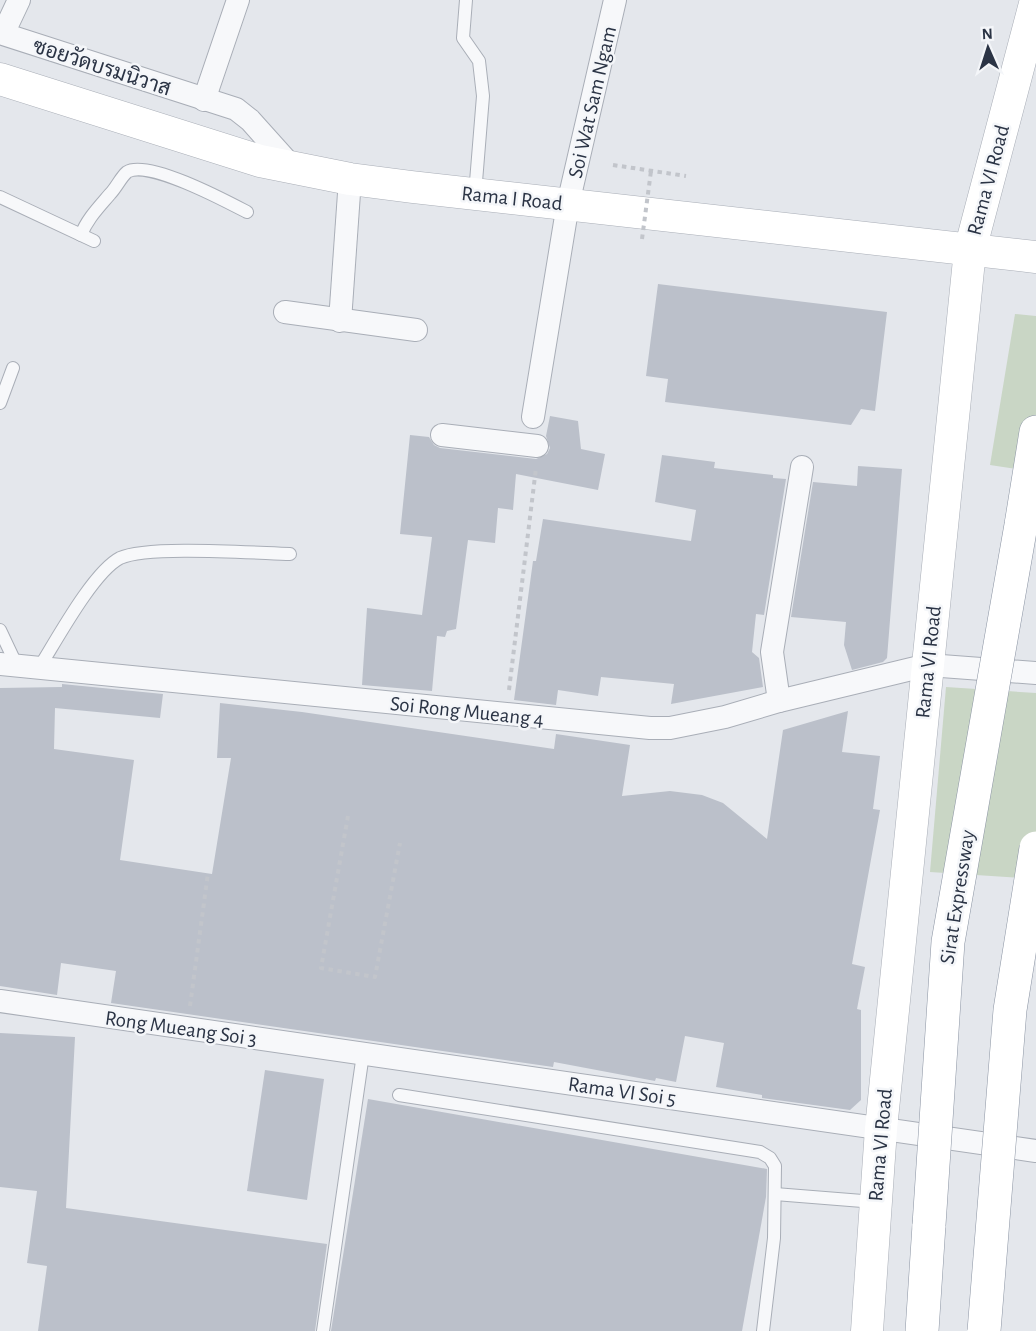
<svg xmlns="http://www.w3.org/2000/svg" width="1036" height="1331" font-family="'Alegreya Sans',Sarabun,sans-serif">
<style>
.green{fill:#c9d6c5}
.building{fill:#bbc0ca}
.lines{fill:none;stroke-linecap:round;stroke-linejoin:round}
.lane-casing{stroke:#a9aeb7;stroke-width:14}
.street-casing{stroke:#a9aeb7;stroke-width:24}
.secondary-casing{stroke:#a9aeb7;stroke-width:33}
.highway-casing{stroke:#8b94a3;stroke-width:34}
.path{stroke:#c2c5cb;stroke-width:4;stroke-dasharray:4.5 4.5;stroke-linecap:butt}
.lane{stroke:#f7f8fa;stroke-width:12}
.street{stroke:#f7f8fa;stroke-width:22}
.secondary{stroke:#fff;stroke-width:32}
.highway{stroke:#fff;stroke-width:33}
.highway-bridge-casing{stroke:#8b94a3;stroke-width:34;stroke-linecap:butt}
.path-bridge{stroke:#c2c5cb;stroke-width:4;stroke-dasharray:4.5 4.5;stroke-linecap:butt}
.highway-bridge{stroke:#fff;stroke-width:33}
.labels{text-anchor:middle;stroke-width:5;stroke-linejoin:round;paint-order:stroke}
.street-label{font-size:21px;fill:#2b3445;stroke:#f4f6f9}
</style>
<rect width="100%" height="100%" fill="#e4e7ec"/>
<g class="green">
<path d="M1015,314L1036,316V472L990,465Z"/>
<path d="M946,687L1036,693V879L930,872Z"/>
</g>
<g class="building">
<path d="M658,284L887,312L875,411L861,409L851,425L665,402L668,379L646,376Z"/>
<path d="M550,416L578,421L581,449L605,454L598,490L516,474L513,510L498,508L495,543L468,540L456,629L447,631L445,637L437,636L432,691L362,685L367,608L422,615L432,537L400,534L410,435L429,437L434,445L440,448L536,459L547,454L550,448L546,436Z"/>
<path d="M662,455L715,462L714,468L773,475V478L786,479L764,615L756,614L752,652L759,658L763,687L671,704L674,684L601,677L598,696L558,690L556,705L514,700L533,561H536L543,519L691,541L696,510L655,502Z"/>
<path d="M858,466L902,469L887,658L883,662L852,670L844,645L846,622L791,617L813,482L857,486Z"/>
<path d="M62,684L163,694L160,718L55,708L54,749L134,760L120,860L212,874L231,758H217L220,703L302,712L554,749L556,734L630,745L622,796L670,791L702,795L723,803L767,839L783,730L848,711L842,752L880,756L873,809L880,810L852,964L865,967L857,1009L861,1010V1100L850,1110L762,1098V1095L716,1087L724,1043L685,1036L676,1082L656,1078L655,1081L554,1062L553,1067L111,1003L116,971L61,963L57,995L0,986V688L62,687Z"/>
<path d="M0,1033L75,1037L66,1208L327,1244L315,1331H38L47,1266L27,1263L37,1191L0,1187Z"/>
<path d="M265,1070L324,1079L307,1200L247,1191Z"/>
<path d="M368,1099L767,1169L766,1197L742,1331H331Z"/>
</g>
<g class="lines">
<defs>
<g id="lane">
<path d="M466,0L463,38L479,61L483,96L475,194"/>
<path d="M0,197L94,241"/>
<path d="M81,235C87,219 99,207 110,194C116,188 121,177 127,172C147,159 226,201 247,212"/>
<path d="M0,403L13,368"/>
<path d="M0,630L17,666"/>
<path d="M39,668C56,641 93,572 120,558C147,545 255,553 290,554"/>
<path d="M399,1095L760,1152L770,1158L775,1166L774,1238L763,1331"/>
<path d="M775,1194L875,1202"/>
<path d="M323,1331L363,1054"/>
</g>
<g id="street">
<path d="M19,0L3,34L236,109L250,120L294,169"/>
<path d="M204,100L238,0"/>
<path d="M285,312L416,330"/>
<path d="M340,321L350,179"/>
<path d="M533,417L568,204L615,0"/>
<path d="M442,435L537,446"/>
<path d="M0,664L650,728H670L725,717L779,701L928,665L1036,673"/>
<path d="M779,701L772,652L802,467"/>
<path d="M0,1001L1036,1151"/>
</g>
<g id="secondary">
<path d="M0,79L260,161L350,179L412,187L1036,257"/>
<path d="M867,1331L881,1129L970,250L1036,0"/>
</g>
<g id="highway">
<path d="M1021,525L1036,432"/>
<path d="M922,1331L929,1225"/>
</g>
</defs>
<use href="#lane" class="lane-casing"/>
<use href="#street" class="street-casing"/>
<use href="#secondary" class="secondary-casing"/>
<use href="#highway" class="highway-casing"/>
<g class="path">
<path d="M613,165L686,176"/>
<path d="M509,690L536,468"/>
<path d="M348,816L321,968L375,977L400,843"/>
<path d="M190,1006L208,873"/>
</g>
<use href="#lane" class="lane"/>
<use href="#street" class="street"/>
<use href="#secondary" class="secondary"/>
<use href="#highway" class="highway"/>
<defs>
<g id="highway-bridge">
<path d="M929,1225L948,942L1021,525"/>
<path d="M984,1331L1010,1010L1036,848"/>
</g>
</defs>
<use href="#highway-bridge" class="highway-bridge-casing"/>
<path class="path-bridge" d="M642,239L651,171"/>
<use href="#highway-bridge" class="highway-bridge"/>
</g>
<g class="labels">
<g class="street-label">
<text transform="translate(102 67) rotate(18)" y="7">ซอยวัดบรมนิวาส</text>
<text transform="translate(592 102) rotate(-77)" y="7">Soi Wat Sam Ngam</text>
<text transform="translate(988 180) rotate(-75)" y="7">Rama VI Road</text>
<text transform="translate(512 198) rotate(6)" y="7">Rama I Road</text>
<text transform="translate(928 662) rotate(-84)" y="7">Rama VI Road</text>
<text transform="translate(467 711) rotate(6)" y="7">Soi Rong Mueang 4</text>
<text transform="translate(957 897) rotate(-81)" y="7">Sirat Expressway</text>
<text transform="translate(181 1028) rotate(8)" y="7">Rong Mueang Soi 3</text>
<text transform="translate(622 1091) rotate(8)" y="7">Rama VI Soi 5</text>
<text transform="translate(880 1145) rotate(-85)" y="7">Rama VI Road</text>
</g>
</g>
<g transform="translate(988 48) rotate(357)" stroke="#f4f6f9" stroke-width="4.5" paint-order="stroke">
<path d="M0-4.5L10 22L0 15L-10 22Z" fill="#2b3445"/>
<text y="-9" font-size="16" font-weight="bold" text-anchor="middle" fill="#2b3445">N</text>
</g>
</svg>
